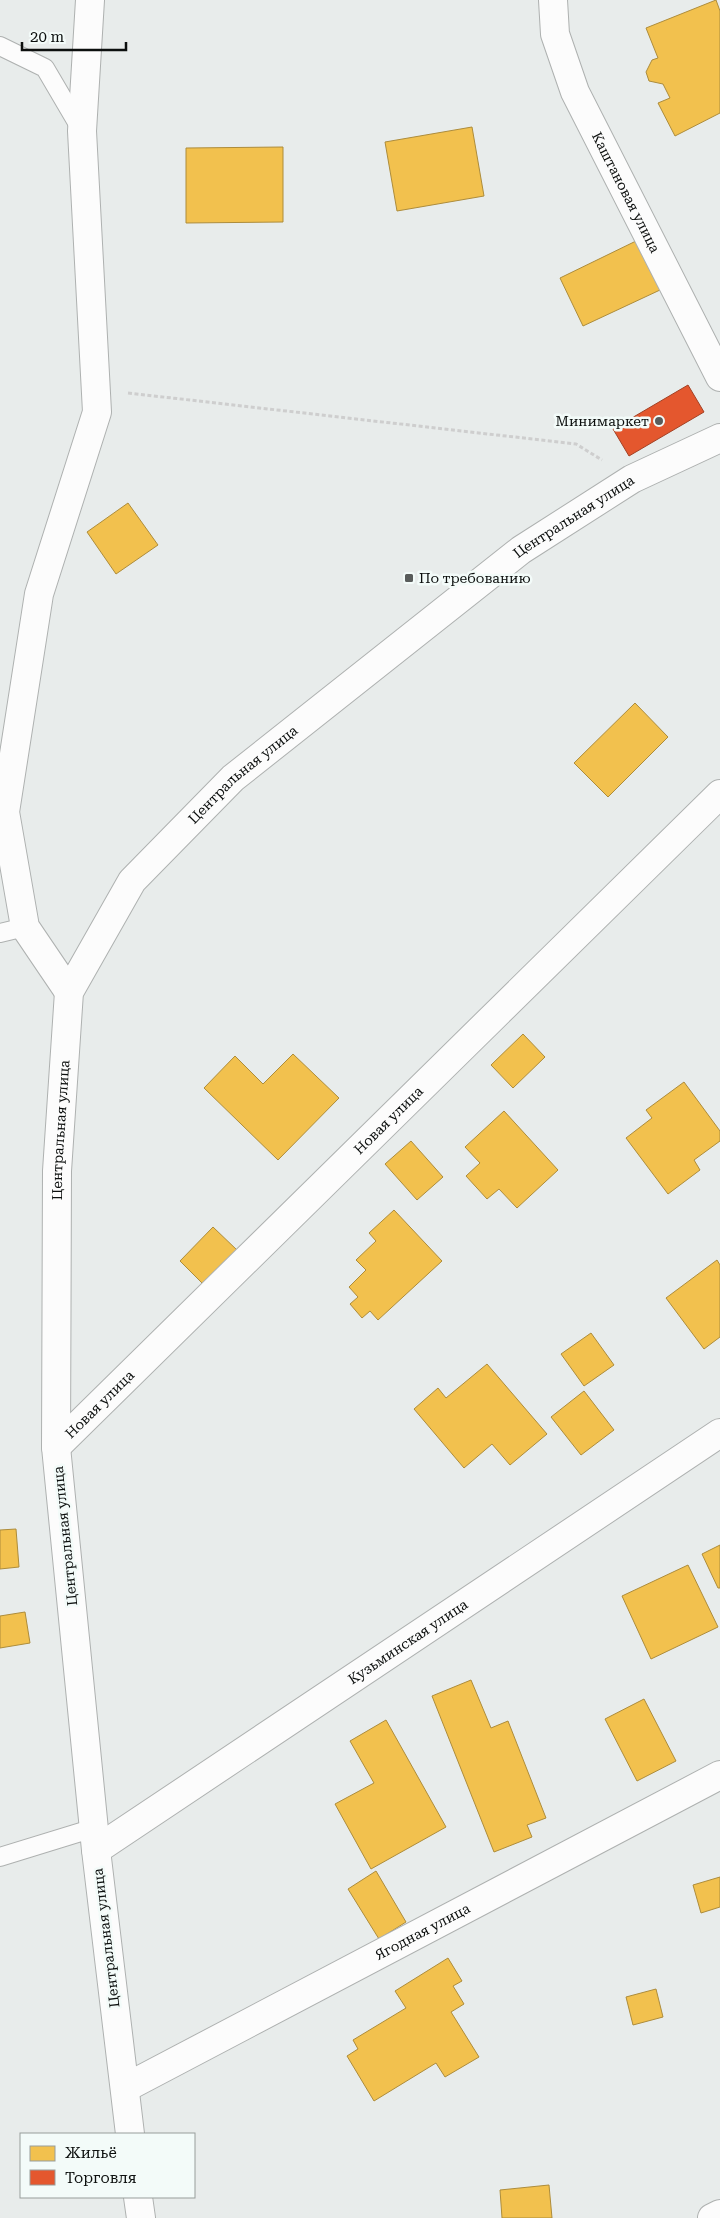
<svg xmlns="http://www.w3.org/2000/svg" width="720" height="2218" font-family="'Roboto Serif',serif">
<style>
.homes{fill:#f2c14e;stroke:#ad8c3b}
.shops{fill:#e4572e;stroke:#a34124}
.lines{fill:none;stroke-linecap:round;stroke-linejoin:round}
.service-casing{stroke:#aeb1b0;stroke-width:20}
.minor-casing{stroke:#aeb1b0;stroke-width:30}
.tertiary-casing{stroke:#aeb1b0;stroke-width:30}
.path{stroke:#cecece;stroke-width:3;stroke-dasharray:4 2.5;stroke-linecap:butt}
.service{stroke:#fcfcfc;stroke-width:18}
.minor{stroke:#fcfcfc;stroke-width:28}
.tertiary{stroke:#fcfcfc;stroke-width:28}
.poi-dot{fill:#595c5b;stroke:#f3fbf9;stroke-width:2}
.labels{text-anchor:middle;stroke-width:5;stroke-linejoin:round;paint-order:stroke}
.street-label{font-size:14px;fill:#0c0f0e;stroke:#f3fbf9}
.poi-label{font-size:14px;fill:#0c0f0e;stroke:#f3fbf9;text-anchor:end}
</style>
<rect width="100%" height="100%" fill="#e8eceb"/>
<g class="homes">
<path d="M716,0L720,11V113L675,136L658,103L670,98L663,84L649,81L646,72L652,60L658,58L646,28Z"/>
<path d="M472,127L484,196L397,211L385,142Z"/>
<path d="M283,147V222L186,223V148Z"/>
<path d="M636,241L660,290L583,326L560,278Z"/>
<path d="M128,503L158,545L116,574L87,532Z"/>
<path d="M635,703L668,737L608,797L574,763Z"/>
<path d="M523,1034L545,1057L513,1088L491,1065Z"/>
<path d="M293,1054L339,1098L278,1160L204,1088L235,1056L263,1084Z"/>
<path d="M684,1082L720,1131V1141L694,1160L700,1170L668,1194L626,1138L652,1118L646,1110Z"/>
<path d="M504,1111L558,1170L517,1208L499,1189L487,1199L466,1176L480,1163L465,1147Z"/>
<path d="M411,1141L443,1177L417,1200L385,1164Z"/>
<path d="M394,1210L442,1261L378,1320L370,1311L362,1318L350,1304L358,1297L349,1287L366,1270L356,1260L376,1241L369,1233Z"/>
<path d="M213,1227L238,1251L205,1286L180,1261Z"/>
<path d="M717,1260L720,1265V1337L704,1349L666,1298Z"/>
<path d="M591,1333L614,1365L584,1386L561,1354Z"/>
<path d="M487,1364L547,1434L510,1465L492,1444L464,1468L414,1409L438,1388L446,1398Z"/>
<path d="M584,1391L614,1430L581,1455L551,1417Z"/>
<path d="M16,1529L19,1567L0,1569V1530Z"/>
<path d="M720,1545V1588H718L702,1554Z"/>
<path d="M688,1565L718,1627L651,1659L622,1596Z"/>
<path d="M25,1612L30,1643L0,1648V1616Z"/>
<path d="M471,1680L491,1728L508,1721L546,1818L527,1825L532,1837L494,1852L432,1696Z"/>
<path d="M644,1699L676,1761L637,1781L605,1719Z"/>
<path d="M386,1720L446,1827L371,1869L335,1804L374,1783L350,1741Z"/>
<path d="M376,1871L406,1922L379,1939L348,1889Z"/>
<path d="M720,1877V1907L701,1913L693,1885Z"/>
<path d="M448,1958L462,1981L453,1986L464,2004L451,2012L479,2057L445,2077L436,2063L374,2101L347,2056L358,2049L353,2040L406,2008L395,1991Z"/>
<path d="M656,1989L663,2017L633,2025L626,1997Z"/>
<path d="M549,2185L552,2218H502L500,2190Z"/>
</g>
<path class="shops" d="M688,385L704,412L629,456L613,429Z"/>
<g class="lines">
<defs>
<g id="service">
<path d="M0,46L45,68L82,131"/>
<path d="M0,933L25,927"/>
<path d="M0,1857L94,1828"/>
</g>
<g id="minor">
<path id="s1" d="M553,0L555,34L575,92L720,377"/>
<path d="M69,992L25,927L5,812L39,594L97,412L82,131L90,0"/>
<path id="s2" d="M56,1447L720,794"/>
<path id="s3" d="M96,1850L720,1433"/>
<path id="s4" d="M125,2088L720,1775"/>
<path d="M712,2218L720,2214"/>
</g>
<g id="tertiary">
<path id="s5" d="M130,2134L96,1850L56,1447L57,1171L69,992L132,881L233,778L521,550L632,479L720,438"/>
<path d="M138,2197L141,2218"/>
</g>
</defs>
<use href="#service" class="service-casing"/>
<use href="#minor" class="minor-casing"/>
<use href="#tertiary" class="tertiary-casing"/>
<path class="path" d="M128,393L576,444L602,460"/>
<use href="#service" class="service"/>
<use href="#minor" class="minor"/>
<use href="#tertiary" class="tertiary"/>
</g>
<g class="poi-dot">
<circle cx="659" cy="421" r="5"/>
<rect x="404" y="573" width="10" height="10" rx="2.5"/>
</g>
<g class="labels">
<g class="street-label">
<text dy="5" stroke="none"><textPath href="#s1" startOffset="208">Каштановая улица</textPath></text>
<text dy="5" stroke="none"><textPath href="#s5" startOffset="1848">Центральная улица</textPath></text>
<text dy="5" stroke="none"><textPath href="#s5" startOffset="1428">Центральная улица</textPath></text>
<text dy="5" stroke="none"><textPath href="#s2" startOffset="466">Новая улица</textPath></text>
<text dy="5" stroke="none"><textPath href="#s5" startOffset="1008">Центральная улица</textPath></text>
<text dy="5" stroke="none"><textPath href="#s2" startOffset="61">Новая улица</textPath></text>
<text transform="translate(65 1536) rotate(-96)" y="5">Центральная улица</text>
<text dy="5" stroke="none"><textPath href="#s3" startOffset="375">Кузьминская улица</textPath></text>
<text dy="5" stroke="none"><textPath href="#s4" startOffset="336">Ягодная улица</textPath></text>
<text transform="translate(106 1938) rotate(-97)" y="5">Центральная улица</text>
</g>
<g class="poi-label">
<text x="649" y="426">Минимаркет</text>
<text x="419" y="583" text-anchor="start">По требованию</text>
</g>
</g>
<rect x="20" y="2133" width="175" height="65" fill="#f3fbf9" stroke="#979d9b"/>
<rect x="30" y="2146" width="25" height="15" fill="#f2c14e" stroke="#979d9b"/>
<text x="65" y="2158" font-size="15" fill="#0c0f0e">Жильё</text>
<rect x="30" y="2170" width="25" height="15" fill="#e4572e" stroke="#979d9b"/>
<text x="65" y="2183" font-size="15" fill="#0c0f0e">Торговля</text>
<path d="M22 42v8h104v-8" fill="none" stroke="#0c0f0e" stroke-width="2.5"/>
<text x="30" y="42" font-size="15" fill="#0c0f0e" stroke="#f3fbf9" stroke-width="4" paint-order="stroke">20 m</text>
</svg>
